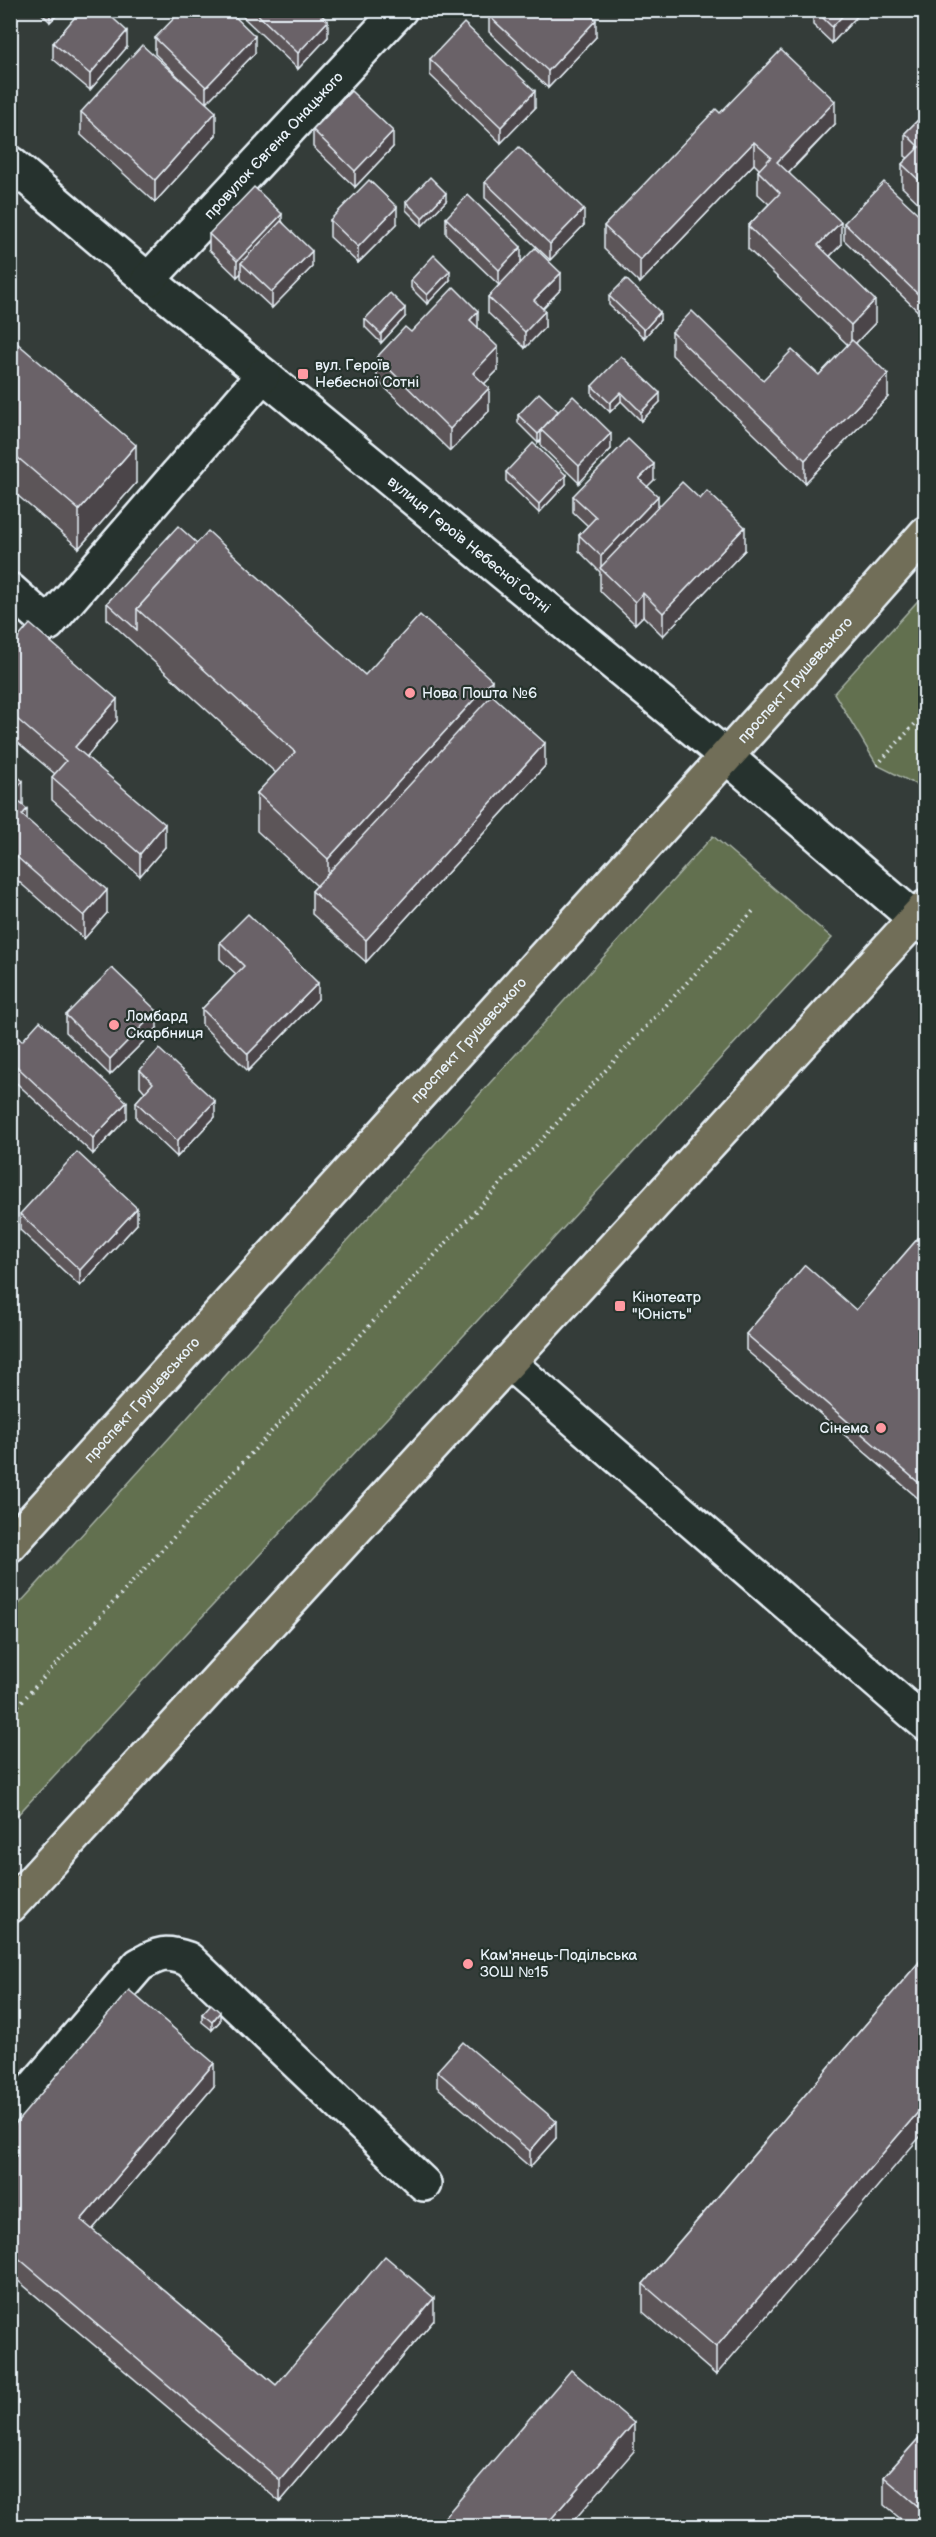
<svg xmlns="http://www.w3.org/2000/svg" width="936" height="2537" font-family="'Balsamiq Sans',sans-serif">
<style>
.green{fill:#626f50;stroke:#a5b0a4;stroke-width:1.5}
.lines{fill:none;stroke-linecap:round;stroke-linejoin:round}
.minor-casing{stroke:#e8f1f8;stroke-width:38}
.major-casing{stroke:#e8f1f8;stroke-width:38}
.path{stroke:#e8f1f8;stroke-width:4;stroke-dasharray:1.5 4.5;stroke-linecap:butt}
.minor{stroke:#26332d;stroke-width:33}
.major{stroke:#716e59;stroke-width:33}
.wall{fill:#5c5459;stroke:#e8f1f8;stroke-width:1.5}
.shaded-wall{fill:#4b4549;stroke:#e8f1f8;stroke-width:1.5}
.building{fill:#6b6268;stroke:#e8f1f8;stroke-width:1.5}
.poi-dot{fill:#ff9aa2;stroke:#26332d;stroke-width:2}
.labels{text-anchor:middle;stroke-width:4.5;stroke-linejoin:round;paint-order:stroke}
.street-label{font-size:15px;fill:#e8f1f8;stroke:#26332d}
.poi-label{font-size:15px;fill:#e8f1f8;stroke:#26332d;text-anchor:start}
</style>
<rect width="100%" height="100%" fill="#343c39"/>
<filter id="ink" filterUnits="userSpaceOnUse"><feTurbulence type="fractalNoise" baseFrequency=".0167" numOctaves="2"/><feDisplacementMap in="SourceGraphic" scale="12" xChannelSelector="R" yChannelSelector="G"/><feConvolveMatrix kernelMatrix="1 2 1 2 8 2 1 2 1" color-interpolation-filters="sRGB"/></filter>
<g filter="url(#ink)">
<g class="green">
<path d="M925,593V789L877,765L834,693Z"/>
<path d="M713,836L832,938L415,1388L11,1822V1613Z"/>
</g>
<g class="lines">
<defs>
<g id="minor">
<path id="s1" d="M10,163L148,280L726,756L926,928"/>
<path id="s2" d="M148,280L400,10"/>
<path d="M10,590L48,624L263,375"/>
<path d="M508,1362L926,1724"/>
<path d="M10,2115L139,1965C160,1953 165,1951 188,1959L424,2184"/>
</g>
<g id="major">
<path id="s3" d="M10,1545L791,685L926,533"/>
<path d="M10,1906L926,907"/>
</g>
</defs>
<use href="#minor" class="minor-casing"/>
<use href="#major" class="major-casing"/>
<g class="path">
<path d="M877,765L926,712"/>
<path d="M10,1714L755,909"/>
</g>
<use href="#minor" class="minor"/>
<use href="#major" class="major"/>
</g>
<g class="wall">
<path d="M38,10H62L50,22Z"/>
<path d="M244,10H316L328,37L298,69L244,18Z"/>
<path d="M813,10H863L832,43L813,25Z"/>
<path d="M489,16L596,37L548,88L489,32Z"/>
<path d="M155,38L255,53L206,103L216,135L155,202L81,135V112L191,89L155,54Z"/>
<path d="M53,43L127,47L90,90L53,59Z"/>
<path d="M430,59L535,108L501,143L430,75Z"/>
<path d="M926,112V210L902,187V164L908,158L905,156V133Z"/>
<path d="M720,113L835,124L789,173L841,245L830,256L875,323L856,343L888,397L805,483L672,355V332L763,380L819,375L848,345L748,249V226L769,204L758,194V171L759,169L754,164L640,283L604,249V226Z"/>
<path d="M313,130L393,147L355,187L313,147Z"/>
<path d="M485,182L584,225L550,260L485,198Z"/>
<path d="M446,201L422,226L406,210V202Z"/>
<path d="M446,218L521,261L561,289L543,308L545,327L525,348L488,313V297L499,285L446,234Z"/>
<path d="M330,220L397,224L358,263L330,237Z"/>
<path d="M282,221L312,267L272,308L241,279V273L237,277L209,250V234Z"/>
<path d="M926,221V319L844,240V223Z"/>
<path d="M411,280H450L427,304L411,288Z"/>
<path d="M609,296L660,320L644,338L609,305Z"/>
<path d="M405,317L381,343L365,327V319Z"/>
<path d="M478,328L498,370L484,384L489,411L450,451L377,380V357L411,332Z"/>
<path d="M10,337L136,483L79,548L10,489Z"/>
<path d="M592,386L660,402L641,421L621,401L610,412L592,395Z"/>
<path d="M558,411L611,449L579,483L541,446V440L538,443L518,423V415Z"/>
<path d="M506,472L566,484L539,513L506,481Z"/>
<path d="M654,480L647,486L658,507L745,550L663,636L643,616L635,624L600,591V572L579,551V535L588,526L573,512V496Z"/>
<path d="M197,543L365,675L492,695L545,766L366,962L312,914V891L317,886L257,831V793L276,773L107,619V603Z"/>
<path d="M10,647L117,721L87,757L165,847L140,876L52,800V777L55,774L10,736Z"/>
<path d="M10,770L23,804L22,805L27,820L107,913L84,939L10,874Z"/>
<path d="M220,942L318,999L248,1071L202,1025V1009L236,974L220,959Z"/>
<path d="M66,1015L157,1028L110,1075L66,1032Z"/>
<path d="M10,1031L22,1041L127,1118L93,1154L10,1077Z"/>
<path d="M140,1070L215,1117L177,1157L136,1118V1102L145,1092L140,1086Z"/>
<path d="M20,1214L137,1224L80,1286L20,1230Z"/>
<path d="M926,1229V1505L746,1350V1334L856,1310Z"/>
<path d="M926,1954L716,2375L643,2312V2284Z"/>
<path d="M202,2014L220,2021L212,2030L202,2022Z"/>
<path d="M437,2071L556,2138L530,2167L437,2087Z"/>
<path d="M214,2086L92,2230L276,2385L434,2320L280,2502L10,2274V2130Z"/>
<path d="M926,2430V2526H909L884,2505V2477Z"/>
</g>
<g class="shaded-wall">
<path d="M53,10H62L50,22V14Z"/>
<path d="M848,10H863L832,43V27Z"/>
<path d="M596,20V37L548,88V71Z"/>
<path d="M328,21V37L298,69V53Z"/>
<path d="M127,31V47L90,90V74Z"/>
<path d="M255,36V53L206,103V87Z"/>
<path d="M535,91V108L501,143V127Z"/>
<path d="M835,101V124L777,184V162Z"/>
<path d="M216,112V135L155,202V180Z"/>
<path d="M393,131V147L355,187V171Z"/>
<path d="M754,142V164L640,283V260Z"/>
<path d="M446,193V201L422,226V218Z"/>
<path d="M397,207V224L358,263V247Z"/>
<path d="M584,209V225L550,260V244Z"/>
<path d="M282,214V230L241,263V273L237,277V261Z"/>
<path d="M841,222V245L818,268V245Z"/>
<path d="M521,247V263L499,286V270Z"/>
<path d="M312,251V267L272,308V292Z"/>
<path d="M450,271V280L427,304V295Z"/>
<path d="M561,273V289L534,317V300Z"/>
<path d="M875,300V323L851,348V325Z"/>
<path d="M405,308V317L381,343V334Z"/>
<path d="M478,311V334L470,320Z"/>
<path d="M545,311V327L525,348V332Z"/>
<path d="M660,312V320L644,338V330Z"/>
<path d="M498,347V370L473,395V373Z"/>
<path d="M888,374V397L805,483V460Z"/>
<path d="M489,388V411L450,451V429Z"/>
<path d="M621,392V401L610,412V403Z"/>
<path d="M660,393V402L641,421V412Z"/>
<path d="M541,431V440L538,443V434Z"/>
<path d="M611,433V449L579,483V466Z"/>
<path d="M136,445V483L79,548V510Z"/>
<path d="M654,464V480L639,495V479Z"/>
<path d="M566,475V484L539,513V504Z"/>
<path d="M658,496V513L601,569V556Z"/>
<path d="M745,527V550L663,636V613Z"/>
<path d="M643,593V616L635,624V602Z"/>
<path d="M492,680V717L328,896V859Z"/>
<path d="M117,699V721L75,770V747Z"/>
<path d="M545,743V766L366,962V940Z"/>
<path d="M23,781V804L11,818V795Z"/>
<path d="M27,809V832L22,815Z"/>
<path d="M165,824V847L140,876V854Z"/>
<path d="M107,890V913L84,939V916Z"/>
<path d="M318,983V999L248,1071V1054Z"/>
<path d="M157,1011V1028L110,1075V1059Z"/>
<path d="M215,1101V1117L177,1157V1141Z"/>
<path d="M127,1102V1118L93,1154V1138Z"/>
<path d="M137,1208V1224L80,1286V1270Z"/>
<path d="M220,2012V2021L212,2030V2022Z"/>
<path d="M214,2063V2086L81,2243V2220Z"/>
<path d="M926,2103V2130L716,2375V2347Z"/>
<path d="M556,2121V2138L530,2167V2151Z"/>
<path d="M434,2298V2320L280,2502V2480Z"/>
<path d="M634,2423V2451L569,2526H545Z"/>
</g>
<g class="building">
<path d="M81,10H104L127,31L90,74L53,43Z"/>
<path d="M182,10H228L255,36L206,87L155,38Z"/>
<path d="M253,10H316L328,21L298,53Z"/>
<path d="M495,10H586L596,20L548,71L489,16Z"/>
<path d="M815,10H848L832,27Z"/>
<path d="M464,23L535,91L501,127L430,59Z"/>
<path d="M142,45L216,112L155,180L81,112Z"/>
<path d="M781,50L835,101L777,162L841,222L818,245L875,300L851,325L748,226L780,193L758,171L771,157L754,142L640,260L604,226L716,109L720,113Z"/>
<path d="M351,91L393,131L355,171L313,130Z"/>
<path d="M926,112V187L902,164L919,147L905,133Z"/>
<path d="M519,147L584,209L550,244L485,182Z"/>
<path d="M430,177L446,193L422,218L406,202Z"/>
<path d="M369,180L397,207L358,247L330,220Z"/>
<path d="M884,182L926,221V302L844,223Z"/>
<path d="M254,187L282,214L237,261L209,234Z"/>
<path d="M468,195L521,247L499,270L446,218Z"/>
<path d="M281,221L312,251L272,292L241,263Z"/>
<path d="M535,248L561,273L534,300L545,311L525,332L488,297Z"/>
<path d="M434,255L450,271L427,295L411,280Z"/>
<path d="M626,279L660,312L644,330L609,296Z"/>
<path d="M454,287L478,311L470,320L498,347L473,373L489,388L450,429L377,357L405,327L411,332Z"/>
<path d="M390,293L405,308L381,334L365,319Z"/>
<path d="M692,311L763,380L792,350L819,375L852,340L888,374L805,460L672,332Z"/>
<path d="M10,337L136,445L79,510L10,451Z"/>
<path d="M621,356L660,393L641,412L621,392L610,403L592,386Z"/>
<path d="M539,393L558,411L541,430H542L538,434L518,415Z"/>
<path d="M573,396L611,433L579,466L541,430Z"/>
<path d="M628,439L654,464L639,479L658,496L601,556L579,535L596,517L573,496Z"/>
<path d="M533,443L566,475L539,504L506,472Z"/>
<path d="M682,482L700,499L707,491L745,527L663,613L643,593L635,602L600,568Z"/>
<path d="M178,526L197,543L137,609V630L107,603Z"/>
<path d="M208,531L365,675L420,615L492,680L328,859L257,793L295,752L137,609Z"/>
<path d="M30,624L117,699L75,747L165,824L140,854L52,777L66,761L10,713V647Z"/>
<path d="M492,695L545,743L366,940L312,891Z"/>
<path d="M10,770L23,781L11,795L27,809L22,815L107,890L84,916L10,851Z"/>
<path d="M248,914L318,983L248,1054L202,1009L244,966L220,942Z"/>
<path d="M112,968L157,1011L110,1059L66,1015Z"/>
<path d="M40,1021L127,1102L93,1138L10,1060V1031L22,1041Z"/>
<path d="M159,1049L215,1101L177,1141L136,1102L153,1083L140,1070Z"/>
<path d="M77,1152L137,1208L80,1270L20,1214Z"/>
<path d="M926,1229V1489L746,1334L805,1265L856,1310Z"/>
<path d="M926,1954V2103L716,2347L643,2284Z"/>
<path d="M129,1990L214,2063L81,2220L276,2385L385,2256L434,2298L280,2480L10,2251V2163L17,2155L10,2150V2130Z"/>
<path d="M211,2004L220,2012L212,2022L202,2014Z"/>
<path d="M463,2042L556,2121L530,2151L437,2071Z"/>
<path d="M571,2370L634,2423L545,2526H437Z"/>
<path d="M926,2430V2513L884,2477Z"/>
</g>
</g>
<g class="poi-dot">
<rect x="297" y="368" width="12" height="12" rx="3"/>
<circle cx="410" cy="693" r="6"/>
<circle cx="114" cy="1025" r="6"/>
<rect x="614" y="1300" width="12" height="12" rx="3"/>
<circle cx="881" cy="1428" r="6"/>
<circle cx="468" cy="1964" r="6"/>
</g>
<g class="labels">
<g class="street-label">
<text dy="5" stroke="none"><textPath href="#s2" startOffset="184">провулок Євгена Онацького</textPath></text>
<text dy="5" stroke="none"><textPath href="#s1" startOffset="597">вулиця Героїв Небесної Сотні</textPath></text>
<text dy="5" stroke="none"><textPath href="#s3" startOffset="1168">проспект Грушевського</textPath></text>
<text dy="5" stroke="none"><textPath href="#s3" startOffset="682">проспект Грушевського</textPath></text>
<text dy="5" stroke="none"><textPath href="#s3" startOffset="196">проспект Грушевського</textPath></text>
</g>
<g class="poi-label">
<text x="315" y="370">вул. Героїв<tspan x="315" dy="17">Небесної Сотні</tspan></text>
<text x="422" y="698">Нова Пошта №6</text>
<text x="126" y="1021">Ломбард<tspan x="126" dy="17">Скарбниця</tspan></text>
<text x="632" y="1302">Кінотеатр<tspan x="632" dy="17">"Юність"</tspan></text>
<text x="869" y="1433" text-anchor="end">Сінема</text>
<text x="480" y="1960">Кам'янець-Подільська<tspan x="480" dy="17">ЗОШ №15</tspan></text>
</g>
</g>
<rect width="936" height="2537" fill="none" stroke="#26332d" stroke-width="36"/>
<rect x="18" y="18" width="900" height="2501" fill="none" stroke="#e8f1f8" stroke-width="2" filter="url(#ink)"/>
</svg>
